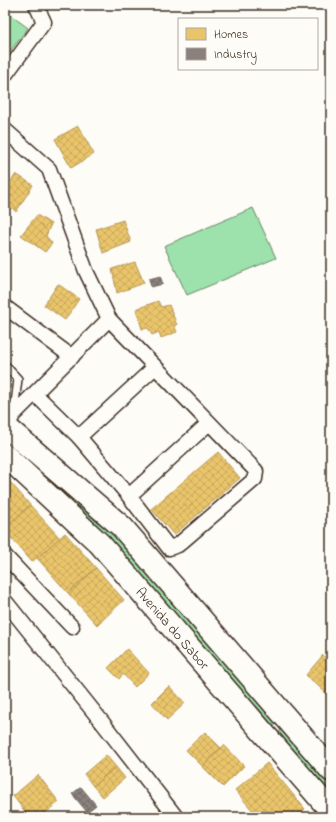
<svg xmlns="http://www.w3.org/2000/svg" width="336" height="822" font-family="'Indie Flower',sans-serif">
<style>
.green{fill:#9de1ac;stroke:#6c8665}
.homes{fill:url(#homes-cross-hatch);stroke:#b59653}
.industry{fill:url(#industry-cross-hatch);stroke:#726760}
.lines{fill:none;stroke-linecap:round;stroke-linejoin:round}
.service-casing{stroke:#3b2a1e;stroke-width:10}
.minor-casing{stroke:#3b2a1e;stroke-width:17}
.primary-casing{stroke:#3b2a1e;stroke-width:25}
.service{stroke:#fdfcf7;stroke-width:7}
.minor{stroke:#fdfcf7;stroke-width:14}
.primary{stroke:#fdfcf7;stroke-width:22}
.labels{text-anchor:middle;stroke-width:4;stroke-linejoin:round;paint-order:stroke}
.street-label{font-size:14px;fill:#3b2a1e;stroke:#fdfcf7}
</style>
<defs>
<pattern id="homes-cross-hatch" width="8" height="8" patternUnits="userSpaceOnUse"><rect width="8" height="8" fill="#e9c46a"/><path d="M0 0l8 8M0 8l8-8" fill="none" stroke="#c9a95b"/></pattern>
<pattern id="industry-cross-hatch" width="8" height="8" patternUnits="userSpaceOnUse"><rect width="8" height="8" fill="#8a817c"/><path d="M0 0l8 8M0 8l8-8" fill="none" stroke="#726a65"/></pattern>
</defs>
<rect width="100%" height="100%" fill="#fdfcf7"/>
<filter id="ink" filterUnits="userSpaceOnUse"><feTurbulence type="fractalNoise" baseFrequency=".025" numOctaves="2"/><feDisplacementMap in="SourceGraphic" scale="8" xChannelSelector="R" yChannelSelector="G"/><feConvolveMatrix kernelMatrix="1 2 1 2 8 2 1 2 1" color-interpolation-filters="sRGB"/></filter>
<g filter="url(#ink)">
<g class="green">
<path d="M5,11L28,28L5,58Z"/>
<path d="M253,208L276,258L187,295L164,246Z"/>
<path d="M30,462L34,463L97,522L116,533L279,722L273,727L220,665L119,550L29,464Z"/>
<path d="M285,727L331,782V795L278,733Z"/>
</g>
<g class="homes">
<path d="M78,126L94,154L71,168L55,139Z"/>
<path d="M16,174L33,185L16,212L9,205L7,209L5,207V190Z"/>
<path d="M37,215L51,224L46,236L52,243L45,252L21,235Z"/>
<path d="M123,220L131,242L103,253L96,229Z"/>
<path d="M135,262L144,283L117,293L112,269Z"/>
<path d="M58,284L79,299L65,320L44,305Z"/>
<path d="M158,301L161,307L169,305L177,325H174L177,332L161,338L159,332L152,335L148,328L142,329L136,309Z"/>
<path d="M218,452L240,478L174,535L151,509Z"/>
<path d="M5,476L30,505L5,528Z"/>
<path d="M30,505L60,538L32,562L5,531V528Z"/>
<path d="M65,533L96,568L68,593L37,558Z"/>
<path d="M96,568L124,600L97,625L68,593Z"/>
<path d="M127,649L149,673L135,687L123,674L119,679L108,668Z"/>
<path d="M323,655L331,662V689L327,694L306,675Z"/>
<path d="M169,686L185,703L167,720L152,703Z"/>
<path d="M205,732L221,748L203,767L186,750Z"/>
<path d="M224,745L244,766L223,787L203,767Z"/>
<path d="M106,755L116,767L93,786L84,774Z"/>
<path d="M267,763L305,809L296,817H258L235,790Z"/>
<path d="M116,767L125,778L103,797L93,786Z"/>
<path d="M38,775L59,802L40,817H29L13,796Z"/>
</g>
<g class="industry">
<path d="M160,276L163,284L151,287L149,279Z"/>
<path d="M81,787L96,805L87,812L72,794Z"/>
</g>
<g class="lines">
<defs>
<g id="service">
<path d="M5,365L18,379L14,412"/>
<path d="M5,402L14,414"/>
</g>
<g id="minor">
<path d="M5,75L44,22L36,5"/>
<path d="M5,130L49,169L86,271L109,319L14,414L5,428"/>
<path d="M5,307L72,357"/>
<path d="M35,394L79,437L129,496L169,548L178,545L255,479L256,471L109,319"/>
<path d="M79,437L155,367"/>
<path d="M129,496L209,423"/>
<path d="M5,556L72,627"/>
<path d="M5,601L102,722L176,817"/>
</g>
<g id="primary">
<path d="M5,426L122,527L331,770"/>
<path d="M5,455L100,544L331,811"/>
</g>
</defs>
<use href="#service" class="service-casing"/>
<use href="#minor" class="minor-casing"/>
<use href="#primary" class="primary-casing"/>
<use href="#service" class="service"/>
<use href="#minor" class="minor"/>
<use href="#primary" class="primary"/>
</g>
</g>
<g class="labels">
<g class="street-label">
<text transform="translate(173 628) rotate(49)" y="5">Avenida do Sabor</text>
</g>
</g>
<rect width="336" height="822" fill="none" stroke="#fdfcf7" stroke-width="20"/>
<rect x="10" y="10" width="316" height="802" fill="none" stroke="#3b2a1e" stroke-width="1.5" filter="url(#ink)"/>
<rect x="178" y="18" width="140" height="52" fill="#fdfcf7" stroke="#afa8a0"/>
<rect x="186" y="28" width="20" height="12" fill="#e9c46a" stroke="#afa8a0"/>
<text x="214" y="38" font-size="12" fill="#3b2a1e">Homes</text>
<rect x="186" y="48" width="20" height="12" fill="#8a817c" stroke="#afa8a0"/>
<text x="214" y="58" font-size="12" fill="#3b2a1e">Industry</text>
</svg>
